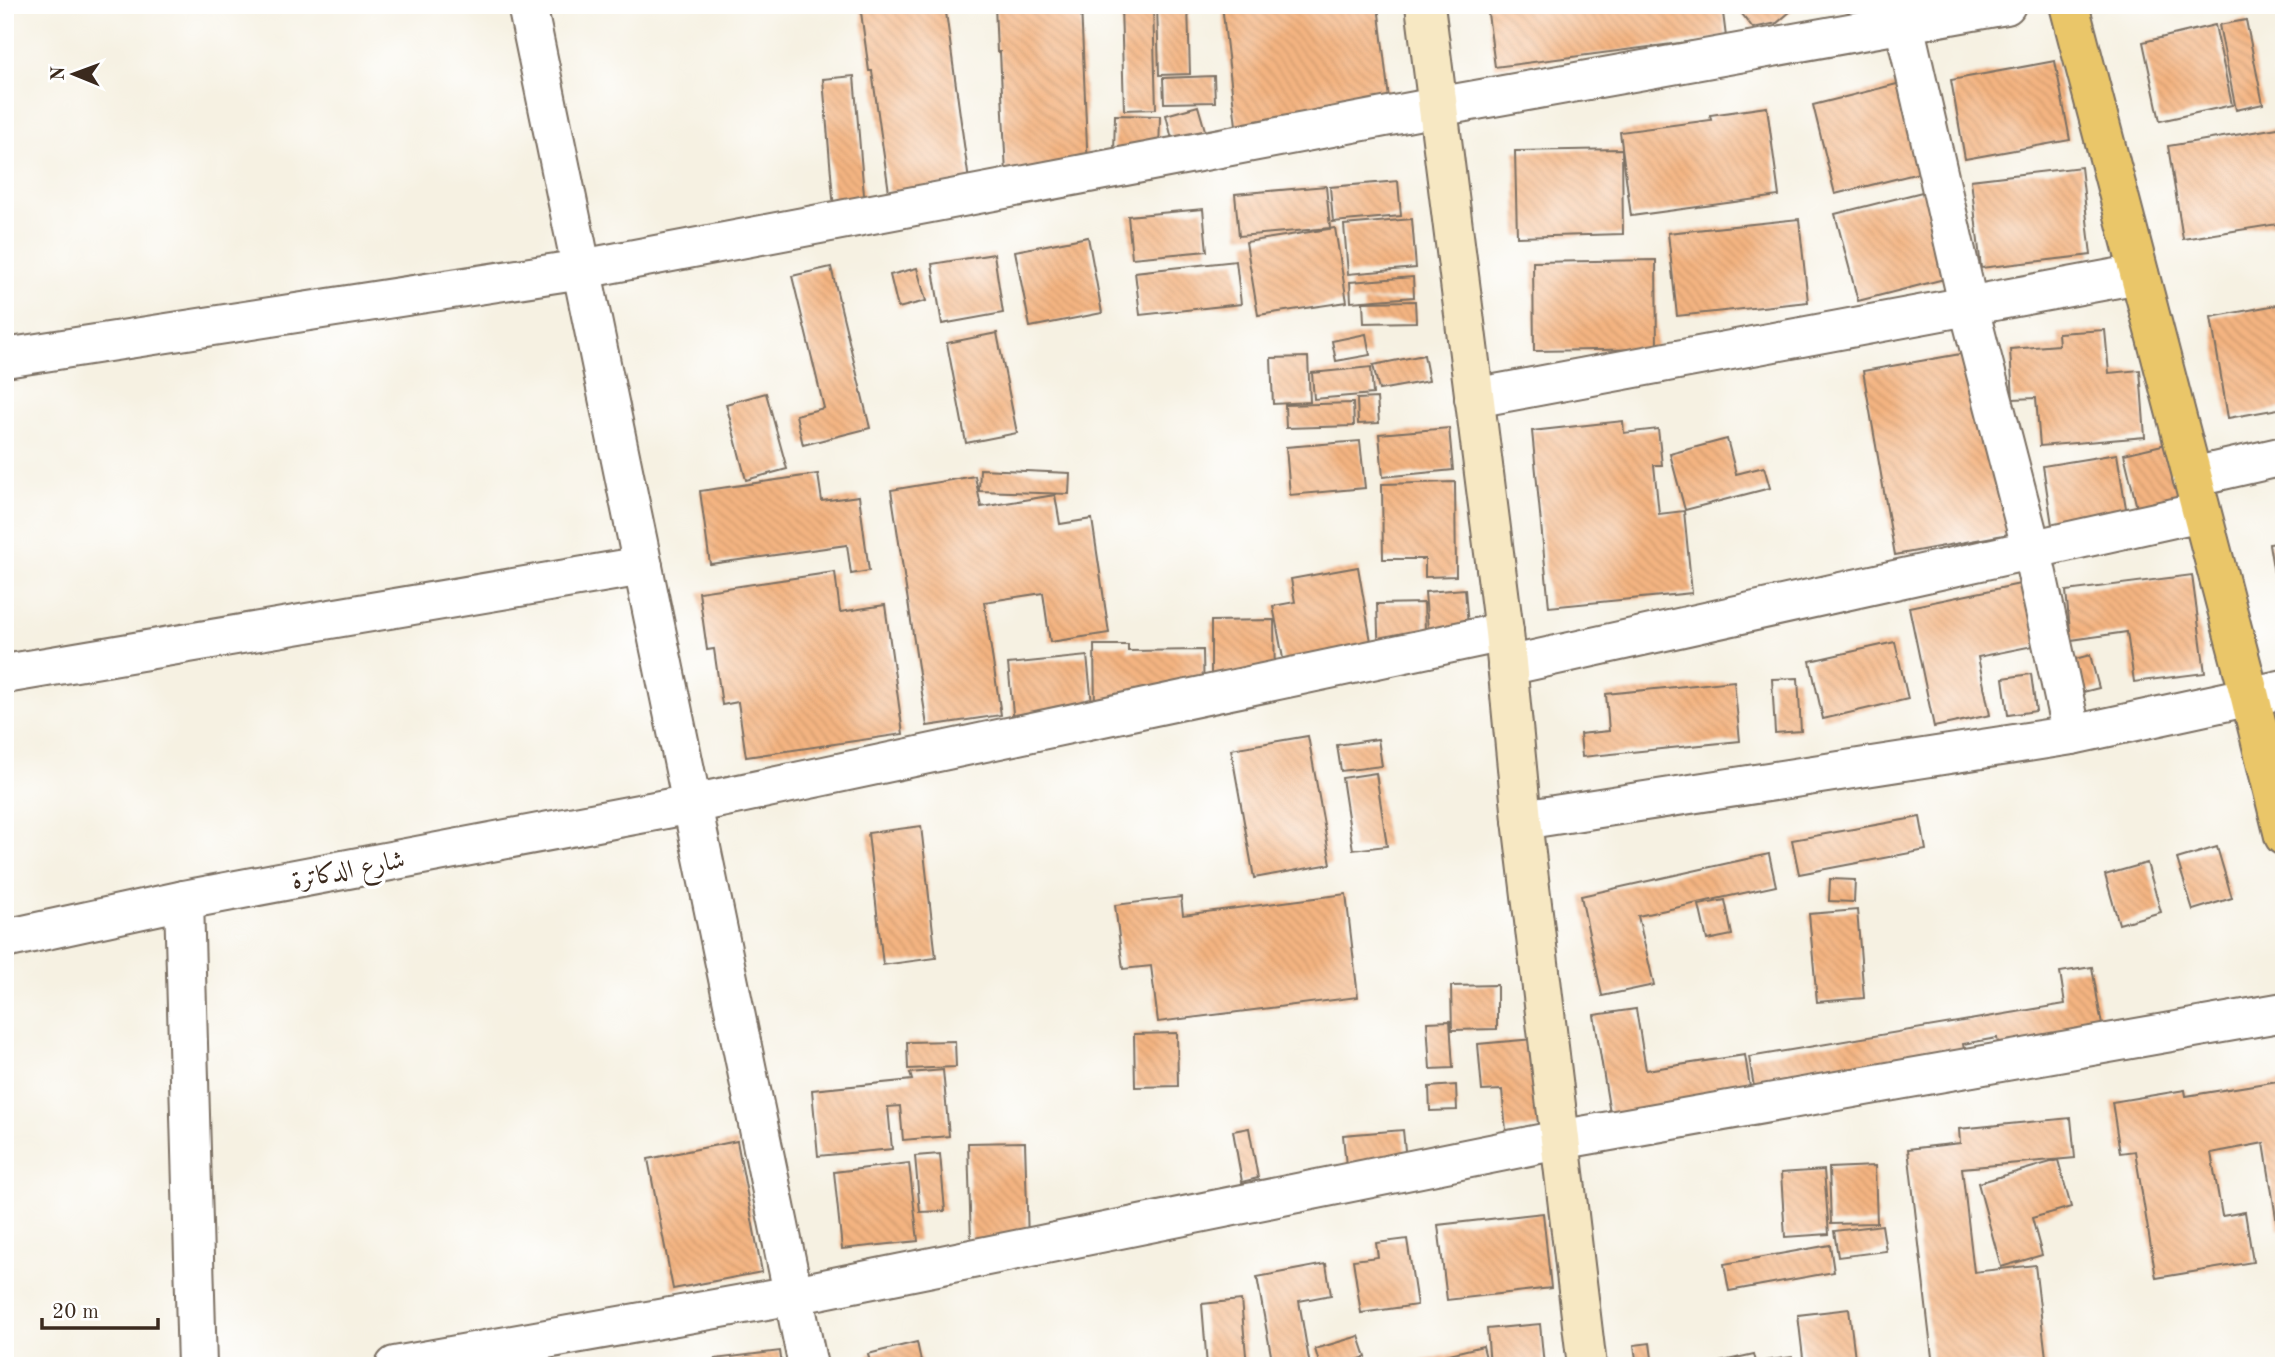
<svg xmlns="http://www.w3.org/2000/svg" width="2289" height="1371" font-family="'Old Standard TT',Amiri,serif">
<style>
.building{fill:url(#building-back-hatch)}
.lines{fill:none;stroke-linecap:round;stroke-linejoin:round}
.street-casing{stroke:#7c7063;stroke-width:42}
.secondary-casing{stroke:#7c7063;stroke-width:42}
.primary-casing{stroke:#7c7063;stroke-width:42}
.street{stroke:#fff;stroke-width:38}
.secondary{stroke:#f7e8c3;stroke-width:38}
.primary{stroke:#eac669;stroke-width:38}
.labels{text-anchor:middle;stroke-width:7;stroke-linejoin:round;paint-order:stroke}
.street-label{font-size:26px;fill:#3b2a1e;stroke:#fff}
</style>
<defs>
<pattern id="building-back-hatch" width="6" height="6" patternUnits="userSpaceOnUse" patternTransform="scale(1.75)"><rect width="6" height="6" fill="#f4b481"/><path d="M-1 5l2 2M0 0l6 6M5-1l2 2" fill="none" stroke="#d29b6f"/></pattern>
</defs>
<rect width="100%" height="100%" fill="#fff"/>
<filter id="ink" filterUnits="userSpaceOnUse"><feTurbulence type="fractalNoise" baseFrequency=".0143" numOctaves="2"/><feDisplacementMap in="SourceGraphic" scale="14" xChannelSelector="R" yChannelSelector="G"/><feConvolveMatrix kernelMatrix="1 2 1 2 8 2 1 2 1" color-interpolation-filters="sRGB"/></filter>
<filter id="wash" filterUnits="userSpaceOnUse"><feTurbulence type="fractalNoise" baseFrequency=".00686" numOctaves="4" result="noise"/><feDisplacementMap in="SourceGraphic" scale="28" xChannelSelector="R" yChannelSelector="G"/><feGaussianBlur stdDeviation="1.57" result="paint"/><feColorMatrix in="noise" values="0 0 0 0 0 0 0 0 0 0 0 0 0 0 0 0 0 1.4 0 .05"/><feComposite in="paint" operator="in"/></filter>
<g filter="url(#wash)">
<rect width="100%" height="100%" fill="#f6f1e2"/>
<g id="blocks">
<g class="building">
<path d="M860,5H945L969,181L889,192L872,71H869Z"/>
<path d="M995,5H1081L1088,170L1006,174L1000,52H997Z"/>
<path d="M1121,5H1153L1156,109L1124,110Z"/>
<path d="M1157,5H1188L1190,74L1159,75Z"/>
<path d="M1222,5H1378L1391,116L1237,134Z"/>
<path d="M1496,5H1722L1726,37L1495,67L1487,6Z"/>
<path d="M1735,5H1798L1777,23L1753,28Z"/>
<path d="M2246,20L2263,104L2236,110L2219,25Z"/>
<path d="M2215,25L2232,105L2160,121L2143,42Z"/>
<path d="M2055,61L2070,140L1965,159L1951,80Z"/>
<path d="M854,76L865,207L834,210L823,79Z"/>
<path d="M1214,76L1215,102L1164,103L1163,78Z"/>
<path d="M1909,81L1931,170L1835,194L1813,105Z"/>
<path d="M1198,106L1207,137L1174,147L1166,115Z"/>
<path d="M1767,107L1779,196L1631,216L1620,132L1711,120L1710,115Z"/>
<path d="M1115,115L1160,116L1159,155L1114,154Z"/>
<path d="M2284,127V223L2183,239L2168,146Z"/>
<path d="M1622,149L1623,234L1517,237L1515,151Z"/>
<path d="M2081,167L2091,255L1981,268L1971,180Z"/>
<path d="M1398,181L1401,216L1333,222L1330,187Z"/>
<path d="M1326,186L1330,228L1239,236L1235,194Z"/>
<path d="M1930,190L1952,277L1858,301L1835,214Z"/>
<path d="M1203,209L1207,251L1132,258L1128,216Z"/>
<path d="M1412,219L1416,268L1348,274L1344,225Z"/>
<path d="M1799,219L1808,302L1677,316L1668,233Z"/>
<path d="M1335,228L1347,302L1258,315L1246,242Z"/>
<path d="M1088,237L1102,313L1030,327L1015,251Z"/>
<path d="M994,254L1003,313L942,324L932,264Z"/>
<path d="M1656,260L1657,349L1534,351L1533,262Z"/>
<path d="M1236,261L1241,304L1140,315L1135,272Z"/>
<path d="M831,267L870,428L803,445L796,415L824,408L792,276Z"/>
<path d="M917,268L926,301L898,308L890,275Z"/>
<path d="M1413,277L1414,297L1351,302L1350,282Z"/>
<path d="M1415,301L1416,322L1364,323L1363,302Z"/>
<path d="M2282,304L2284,314V408L2228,418L2211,317Z"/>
<path d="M2105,330L2109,373L2140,370L2145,437L2040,446L2036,398L2013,399L2010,349L2059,345L2058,333Z"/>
<path d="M997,333L1017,433L966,443L947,343Z"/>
<path d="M1366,334L1370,355L1336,361L1332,341Z"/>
<path d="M1978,351L2009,534L1895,555L1863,371Z"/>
<path d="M1424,355L1429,381L1379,390L1373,365Z"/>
<path d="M1308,357L1310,402L1273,404L1271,358Z"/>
<path d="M1371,367L1373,394L1314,399L1312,373Z"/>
<path d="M766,393L787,469L746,480L726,404Z"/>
<path d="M1377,398L1379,423L1358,424L1357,399Z"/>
<path d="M1353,403L1354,426L1286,428L1285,405Z"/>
<path d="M1623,421L1624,433L1658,429L1662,465H1654L1659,514L1684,511L1692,593L1549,607L1532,431Z"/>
<path d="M1449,428L1453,470L1383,477L1379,434Z"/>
<path d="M1727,439L1736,474L1764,467L1770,488L1685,510L1670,454Z"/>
<path d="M1360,441L1365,488L1290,495L1286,447Z"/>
<path d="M2175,442L2188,501L2138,512L2124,454Z"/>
<path d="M2117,454L2127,514L2052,525L2043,466Z"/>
<path d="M980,469L1070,473L1069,494L979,491Z"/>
<path d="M818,474L822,501L859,496L869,571L851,574L847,545L710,564L700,491Z"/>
<path d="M975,476L981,507L1055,495L1060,524L1092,519L1109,633L1050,642L1043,593L984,602L1001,715L927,726L891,490Z"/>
<path d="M1455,482L1456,576L1425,577V559H1383L1382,484Z"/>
<path d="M2284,542V620H2282L2269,544Z"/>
<path d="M1358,567L1373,653L1285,669L1273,606L1295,602L1291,579Z"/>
<path d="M835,572L840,612L885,605L903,734L746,757L738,702L722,705L714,649L707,650L699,592Z"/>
<path d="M2192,575L2205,673L2134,682L2127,632L2071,640L2066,591Z"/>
<path d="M2025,583L2038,645L1978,657L1990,715L1934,727L1909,607Z"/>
<path d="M1465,589L1469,639L1429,642L1425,592Z"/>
<path d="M1424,603L1426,658L1379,660L1377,604Z"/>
<path d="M1274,620L1275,682L1211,683V621Z"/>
<path d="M1895,642L1908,699L1823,719L1810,661Z"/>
<path d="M1094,645H1128V651L1203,650L1204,704L1095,707Z"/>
<path d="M2090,655L2099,688L2083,692L2075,659Z"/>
<path d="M1087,656L1093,714L1014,723L1008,664Z"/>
<path d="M2031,674L2036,711L2008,715L2003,678Z"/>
<path d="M1798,678L1801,731L1775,733L1772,679Z"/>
<path d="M1734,681L1740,741L1582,757L1580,734L1609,731L1606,694Z"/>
<path d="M1308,736L1331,864L1254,878L1231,749Z"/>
<path d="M1378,739L1382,766L1341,771L1337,745Z"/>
<path d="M1376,773L1387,846L1353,850L1342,778Z"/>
<path d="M1920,817L1926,850L1799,874L1792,840Z"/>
<path d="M921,826L936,958L883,965L868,833Z"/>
<path d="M2217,847L2232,898L2193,910L2177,859Z"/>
<path d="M1769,854L1776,886L1638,916L1654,985L1602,996L1581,896Z"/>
<path d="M2147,863L2161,912L2119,924L2105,875Z"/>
<path d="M1830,879L1855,880L1854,902L1829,901Z"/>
<path d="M1346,894L1358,997L1158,1022L1151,966L1123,969L1115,905L1181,897L1183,915Z"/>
<path d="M1725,900L1732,935L1707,940L1699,905Z"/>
<path d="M1857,910L1864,998L1817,1002L1809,914Z"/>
<path d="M2092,967L2103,1031L1999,1048L1997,1038L1963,1044L1966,1060L1756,1099L1749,1057L2065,1004L2060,972Z"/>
<path d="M1497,985V1029L1452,1030L1451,986Z"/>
<path d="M1636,1009L1646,1070L1745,1055L1750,1087L1612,1126L1594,1015Z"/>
<path d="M1450,1021L1453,1068L1430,1069L1427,1022Z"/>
<path d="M1177,1033L1178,1086L1135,1087L1134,1034Z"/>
<path d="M1534,1039L1540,1127L1506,1130L1502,1090L1482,1091L1478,1044Z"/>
<path d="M955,1041L956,1067L908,1069L907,1042Z"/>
<path d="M943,1070L949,1136L903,1140L900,1106L888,1107L892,1149L818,1156L812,1090L912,1080L910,1073Z"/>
<path d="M2284,1080V1229L2278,1230L2264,1143L2211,1153L2222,1216L2245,1212L2253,1262L2156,1278L2135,1151L2120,1153L2112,1102L2185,1090L2186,1096Z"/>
<path d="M1456,1085L1457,1110L1430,1111L1429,1087Z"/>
<path d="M2071,1118L2075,1158L1962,1168L1974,1272L2035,1265L2047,1366H1933L1908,1149L1960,1143L1959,1129Z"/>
<path d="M1249,1128L1258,1178L1242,1182L1233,1131Z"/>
<path d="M1403,1130L1407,1171L1347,1176L1343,1135Z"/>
<path d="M737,1141L762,1272L673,1289L648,1159Z"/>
<path d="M1025,1142L1028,1241L971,1242L968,1143Z"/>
<path d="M940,1154L945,1211L920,1212L915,1156Z"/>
<path d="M2058,1160L2071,1207L2032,1218L2042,1255L2001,1267L1978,1183Z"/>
<path d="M909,1163L918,1241L842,1249L834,1172Z"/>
<path d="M1875,1166L1877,1223L1831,1224L1829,1168Z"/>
<path d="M1824,1170L1829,1234L1785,1237L1781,1173Z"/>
<path d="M1543,1213L1551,1288L1447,1300L1438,1225Z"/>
<path d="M1882,1225L1886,1251L1838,1257L1834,1231Z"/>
<path d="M1407,1239L1417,1305L1361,1313L1353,1260L1378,1257L1376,1243Z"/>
<path d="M1830,1245L1834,1272L1729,1291L1724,1264Z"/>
<path d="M1326,1264L1331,1295L1299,1301L1310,1366H1273L1257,1277Z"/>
<path d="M1241,1300L1247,1366H1207L1202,1304Z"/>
<path d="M1849,1309L1856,1366H1804L1798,1315Z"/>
<path d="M1540,1324L1544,1366H1490L1487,1329Z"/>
<path d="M1359,1336L1366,1357L1337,1366H1320L1315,1349Z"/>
<path d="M917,1342L922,1366H871L868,1354Z"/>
<path d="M1650,1343L1653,1366H1637L1634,1345Z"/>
<path d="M1483,1346L1488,1366H1421L1420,1361Z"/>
<path d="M780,1351L782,1366H715L714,1359Z"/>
<path d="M1754,1354L1757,1366H1720L1719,1362Z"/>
<path d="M1792,1357L1794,1366H1763V1361Z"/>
</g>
</g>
</g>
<g filter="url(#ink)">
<use href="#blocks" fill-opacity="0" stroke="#7c7063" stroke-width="2"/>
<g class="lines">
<defs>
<g id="street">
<path d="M527,5L808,1366"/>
<path d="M1904,24L1968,304L2032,551L2072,735"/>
<path d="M5,358L582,269L1437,107L2006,5"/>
<path d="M1474,398L2139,274"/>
<path d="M2192,477L2284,456"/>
<path d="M1507,666L2201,512"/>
<path d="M5,674L643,566"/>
<path d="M1522,820L2072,735L2284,689"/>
<path d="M184,900L197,1366"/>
<path d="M5,939L184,900L692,804L1504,632"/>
<path d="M395,1366L794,1295L1559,1140L2284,1012"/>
</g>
<path id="secondary" d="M1425,5L1504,632L1522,820L1587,1366"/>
<path id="primary" d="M2069,5L2250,697L2284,836"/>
</defs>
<use href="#street" class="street-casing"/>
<use href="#secondary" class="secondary-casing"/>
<use href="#primary" class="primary-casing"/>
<use href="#street" class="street"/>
<use href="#secondary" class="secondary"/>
<use href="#primary" class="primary"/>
</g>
</g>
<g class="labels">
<g class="street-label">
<text transform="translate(348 869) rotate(-11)" y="9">شارع الدكاترة</text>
</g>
</g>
<rect width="2289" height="1371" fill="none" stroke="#fff" stroke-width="28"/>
<g transform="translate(74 74) rotate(271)" stroke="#ffffff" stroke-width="5" paint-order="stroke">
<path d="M0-5L12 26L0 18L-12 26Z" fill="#3b2a1e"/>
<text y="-10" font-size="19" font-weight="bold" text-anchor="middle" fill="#3b2a1e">N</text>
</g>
<path d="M42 1318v10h116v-10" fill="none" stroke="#3b2a1e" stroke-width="3.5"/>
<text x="52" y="1318" font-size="21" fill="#3b2a1e" stroke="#ffffff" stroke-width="5" paint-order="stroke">20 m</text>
</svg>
